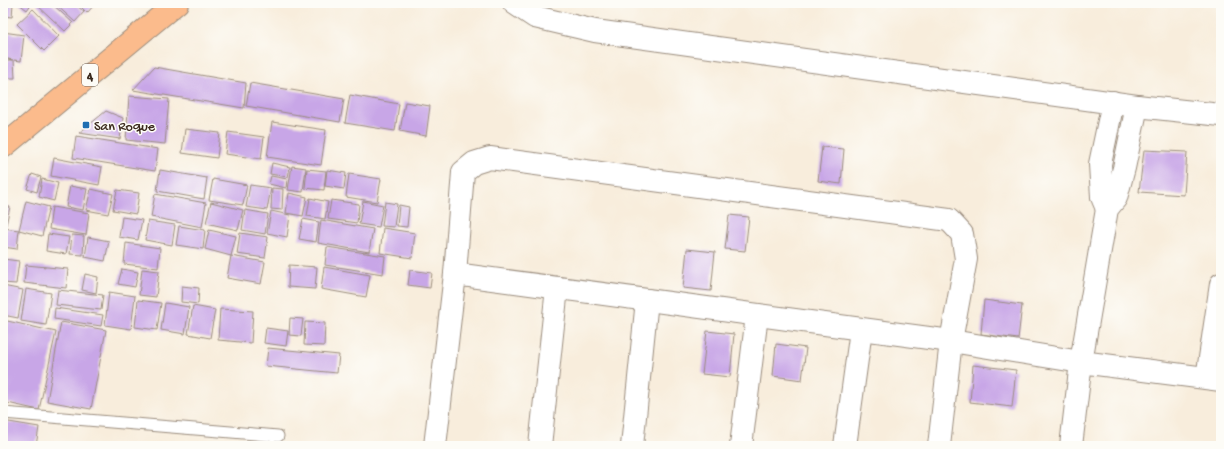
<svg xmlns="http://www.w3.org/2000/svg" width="1224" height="449" font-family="'Gochi Hand',sans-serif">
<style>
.building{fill:#c8a6e7}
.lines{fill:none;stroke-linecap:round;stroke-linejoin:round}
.service-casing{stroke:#9a8c7d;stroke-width:13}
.minor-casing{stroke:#9a8c7d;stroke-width:24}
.trunk-casing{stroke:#9a8c7d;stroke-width:24}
.service{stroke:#fff;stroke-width:11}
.minor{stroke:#fff;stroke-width:22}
.trunk{stroke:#fbbb8c;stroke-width:22}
.poi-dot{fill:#1f6fb2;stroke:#fdfcf7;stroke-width:1.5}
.labels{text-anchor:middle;stroke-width:3;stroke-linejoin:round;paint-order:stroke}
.shield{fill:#fdfcf7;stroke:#75695f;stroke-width:1}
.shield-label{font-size:13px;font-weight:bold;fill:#3b2a1e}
.poi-label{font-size:14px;fill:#3b2a1e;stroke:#fdfcf7;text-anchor:start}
</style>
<rect width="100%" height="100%" fill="#fdfcf7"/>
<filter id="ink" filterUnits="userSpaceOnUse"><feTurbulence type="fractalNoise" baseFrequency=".025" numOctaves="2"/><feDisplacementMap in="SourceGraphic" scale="8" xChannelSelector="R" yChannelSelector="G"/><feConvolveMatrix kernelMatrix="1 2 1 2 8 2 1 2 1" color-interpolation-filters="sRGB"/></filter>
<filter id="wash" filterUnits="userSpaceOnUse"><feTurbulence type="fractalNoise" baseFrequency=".012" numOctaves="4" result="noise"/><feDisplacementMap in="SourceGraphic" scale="16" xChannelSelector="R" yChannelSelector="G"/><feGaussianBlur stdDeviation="0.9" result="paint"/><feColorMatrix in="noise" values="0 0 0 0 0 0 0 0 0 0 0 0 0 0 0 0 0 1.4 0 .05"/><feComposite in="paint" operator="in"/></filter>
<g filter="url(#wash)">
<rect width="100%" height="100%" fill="#f8eddc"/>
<g id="blocks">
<g class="building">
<path d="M3,3H13L12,17L3,16Z"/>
<path d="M18,3H32L27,10Z"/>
<path d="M39,3H51L73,23L65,31L37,5Z"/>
<path d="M54,3H74L84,12L75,22Z"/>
<path d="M77,3H96L87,13Z"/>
<path d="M33,9L59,36L44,51L17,24Z"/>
<path d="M3,32L24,35L21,61L14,60L15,78H3V60H13L3,58Z"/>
<path d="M154,67L246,83L244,108L133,90Z"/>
<path d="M250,83L344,99L340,122L246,106Z"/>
<path d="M350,95L399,104L395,131L345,123Z"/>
<path d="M129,96L169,99L165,144L126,140Z"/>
<path d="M405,102L430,106L426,136L400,131Z"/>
<path d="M106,111L123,118L120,139L79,133Z"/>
<path d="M272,122L326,130L321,165L267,157Z"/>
<path d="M185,129L220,133L217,158L182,153Z"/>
<path d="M228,132L264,137L261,159L225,154Z"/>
<path d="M76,136L158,149L155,171L73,158Z"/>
<path d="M822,147L844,149L841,184L818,181Z"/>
<path d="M1144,150L1187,152L1184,195L1139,192Z"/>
<path d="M54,158L102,167L99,185L51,176Z"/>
<path d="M272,163L290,167L288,177L270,174Z"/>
<path d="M292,166L306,168L303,192L288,190Z"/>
<path d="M307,169L326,171L324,190L305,188Z"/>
<path d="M160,170L207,178L204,199L157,191Z"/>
<path d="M327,170L346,173L344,189L325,186Z"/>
<path d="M32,174L41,177L37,192L27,189Z"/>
<path d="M349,174L381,179L377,202L346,197Z"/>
<path d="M271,176L287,179L286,188L269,184Z"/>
<path d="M42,179L58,183L54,201L39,197Z"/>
<path d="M213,179L247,185L243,205L209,200Z"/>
<path d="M250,185L271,188L267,210L246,207Z"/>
<path d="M70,186L87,189L83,210L66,207Z"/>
<path d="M272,188L283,189L282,210L271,209Z"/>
<path d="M91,189L113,194L108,214L86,210Z"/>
<path d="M117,190L139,193L136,214L113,210Z"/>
<path d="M289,193L307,197L303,216L286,213Z"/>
<path d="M155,194L206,203L202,227L151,217Z"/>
<path d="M310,198L328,202L325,219L307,216Z"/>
<path d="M331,200L359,204L357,223L328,219Z"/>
<path d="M26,201L49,207L42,236L19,230Z"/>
<path d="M363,201L383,205L379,227L359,224Z"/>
<path d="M211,202L243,210L238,230L206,223Z"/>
<path d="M385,202L397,204L394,227L382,226Z"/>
<path d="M399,205L409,207L407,227L397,226Z"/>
<path d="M3,206L10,207L6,225H3Z"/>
<path d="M52,207L89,213L86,235L49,229Z"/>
<path d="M245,210L268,214L265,234L242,230Z"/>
<path d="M271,211L290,215L287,237L267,233Z"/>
<path d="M729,215L749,217L745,251L725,249Z"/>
<path d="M122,217L142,220L138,240L119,237Z"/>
<path d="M303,219L319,222L316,242L299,239Z"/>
<path d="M321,220L373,229L369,252L318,243Z"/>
<path d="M148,221L175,225L172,245L145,240Z"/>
<path d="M179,226L205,230L203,249L176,245Z"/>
<path d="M3,228L19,230L17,249L3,247Z"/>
<path d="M383,228L415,233L412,258L380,253Z"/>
<path d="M209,230L236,236L231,256L205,249Z"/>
<path d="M240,233L268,237L265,258L237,254Z"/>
<path d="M48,234L69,237L66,254L46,251Z"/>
<path d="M72,235L84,236L83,255L70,254Z"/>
<path d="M88,237L109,241L105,261L85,257Z"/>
<path d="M126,243L160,248L158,268L124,264Z"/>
<path d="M327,247L385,256L383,274L325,265Z"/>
<path d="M687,249L715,252L711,291L683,288Z"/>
<path d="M231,256L265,262L261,284L227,278Z"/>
<path d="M3,259L19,261L16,284L3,283Z"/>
<path d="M26,265L68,269L66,288L24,283Z"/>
<path d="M289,265L317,267L315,289L288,287Z"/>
<path d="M324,267L370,275L366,297L321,289Z"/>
<path d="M122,269L138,272L135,287L118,284Z"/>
<path d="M142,269L159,271L156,297L139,295Z"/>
<path d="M410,270L432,273L430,288L408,285Z"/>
<path d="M85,274L98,277L96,293L82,290Z"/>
<path d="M3,286L23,290L18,318L3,315Z"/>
<path d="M182,286L199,288L198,304L181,302Z"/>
<path d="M26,289L51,293L46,325L21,321Z"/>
<path d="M58,290L103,295L101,310L56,305Z"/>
<path d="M109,292L135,296L131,329L105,325Z"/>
<path d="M138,300L161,303L157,330L135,327Z"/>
<path d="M984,300L1022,305L1018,339L981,334Z"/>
<path d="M165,303L189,307L185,334L161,330Z"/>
<path d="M193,306L215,310L210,338L188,334Z"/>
<path d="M55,308L103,315L101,326L54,319Z"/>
<path d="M220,309L253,311L251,343L218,340Z"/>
<path d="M290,318L303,319L301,336L289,335Z"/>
<path d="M3,320L56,332L39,410L3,402Z"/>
<path d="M61,322L106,330L91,409L47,401Z"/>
<path d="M305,322L325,323L324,346L304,345Z"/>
<path d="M266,328L288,331L286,346L264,343Z"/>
<path d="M707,331L734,334L730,377L702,374Z"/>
<path d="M776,344L806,348L802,380L773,376Z"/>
<path d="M268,348L339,355L337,373L266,366Z"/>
<path d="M973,365L1016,370L1012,407L970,402Z"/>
<path d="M3,421L39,427L36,446L3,442Z"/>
</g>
</g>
</g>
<g filter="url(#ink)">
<use href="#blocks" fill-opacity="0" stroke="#9a8c7d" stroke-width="1"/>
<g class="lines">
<defs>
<path id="service" d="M3,413L278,436"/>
<g id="minor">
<path d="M514,3L535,17L595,31L1137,106L1221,115"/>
<path d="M1107,209L1102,197L1100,164L1113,102"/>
<path d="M455,274L951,341L1081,362L1221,380"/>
<path d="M1207,378L1221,284"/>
<path d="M435,446L455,274L463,172L474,163L490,158L949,220L962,234L966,259L951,341L939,446"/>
<path d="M540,446L557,288"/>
<path d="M632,446L647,300"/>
<path d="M741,446L757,315"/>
<path d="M845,446L861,330"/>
<path d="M1071,446L1081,362L1107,209L1116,198L1124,168L1137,106"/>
</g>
<path id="trunk" d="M3,147L177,3"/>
</defs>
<use href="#service" class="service-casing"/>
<use href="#minor" class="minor-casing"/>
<use href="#trunk" class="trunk-casing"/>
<use href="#service" class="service"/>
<use href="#minor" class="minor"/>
<use href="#trunk" class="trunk"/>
</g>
</g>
<rect class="poi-dot" x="82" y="121" width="8" height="8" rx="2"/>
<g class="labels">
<rect class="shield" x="82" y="64" width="16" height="22" rx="3"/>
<g class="shield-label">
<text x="90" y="80">4</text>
</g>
<g class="poi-label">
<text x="94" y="130">San Roque</text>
</g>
</g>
<rect width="1224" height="449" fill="none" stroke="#fdfcf7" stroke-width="16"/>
</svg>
